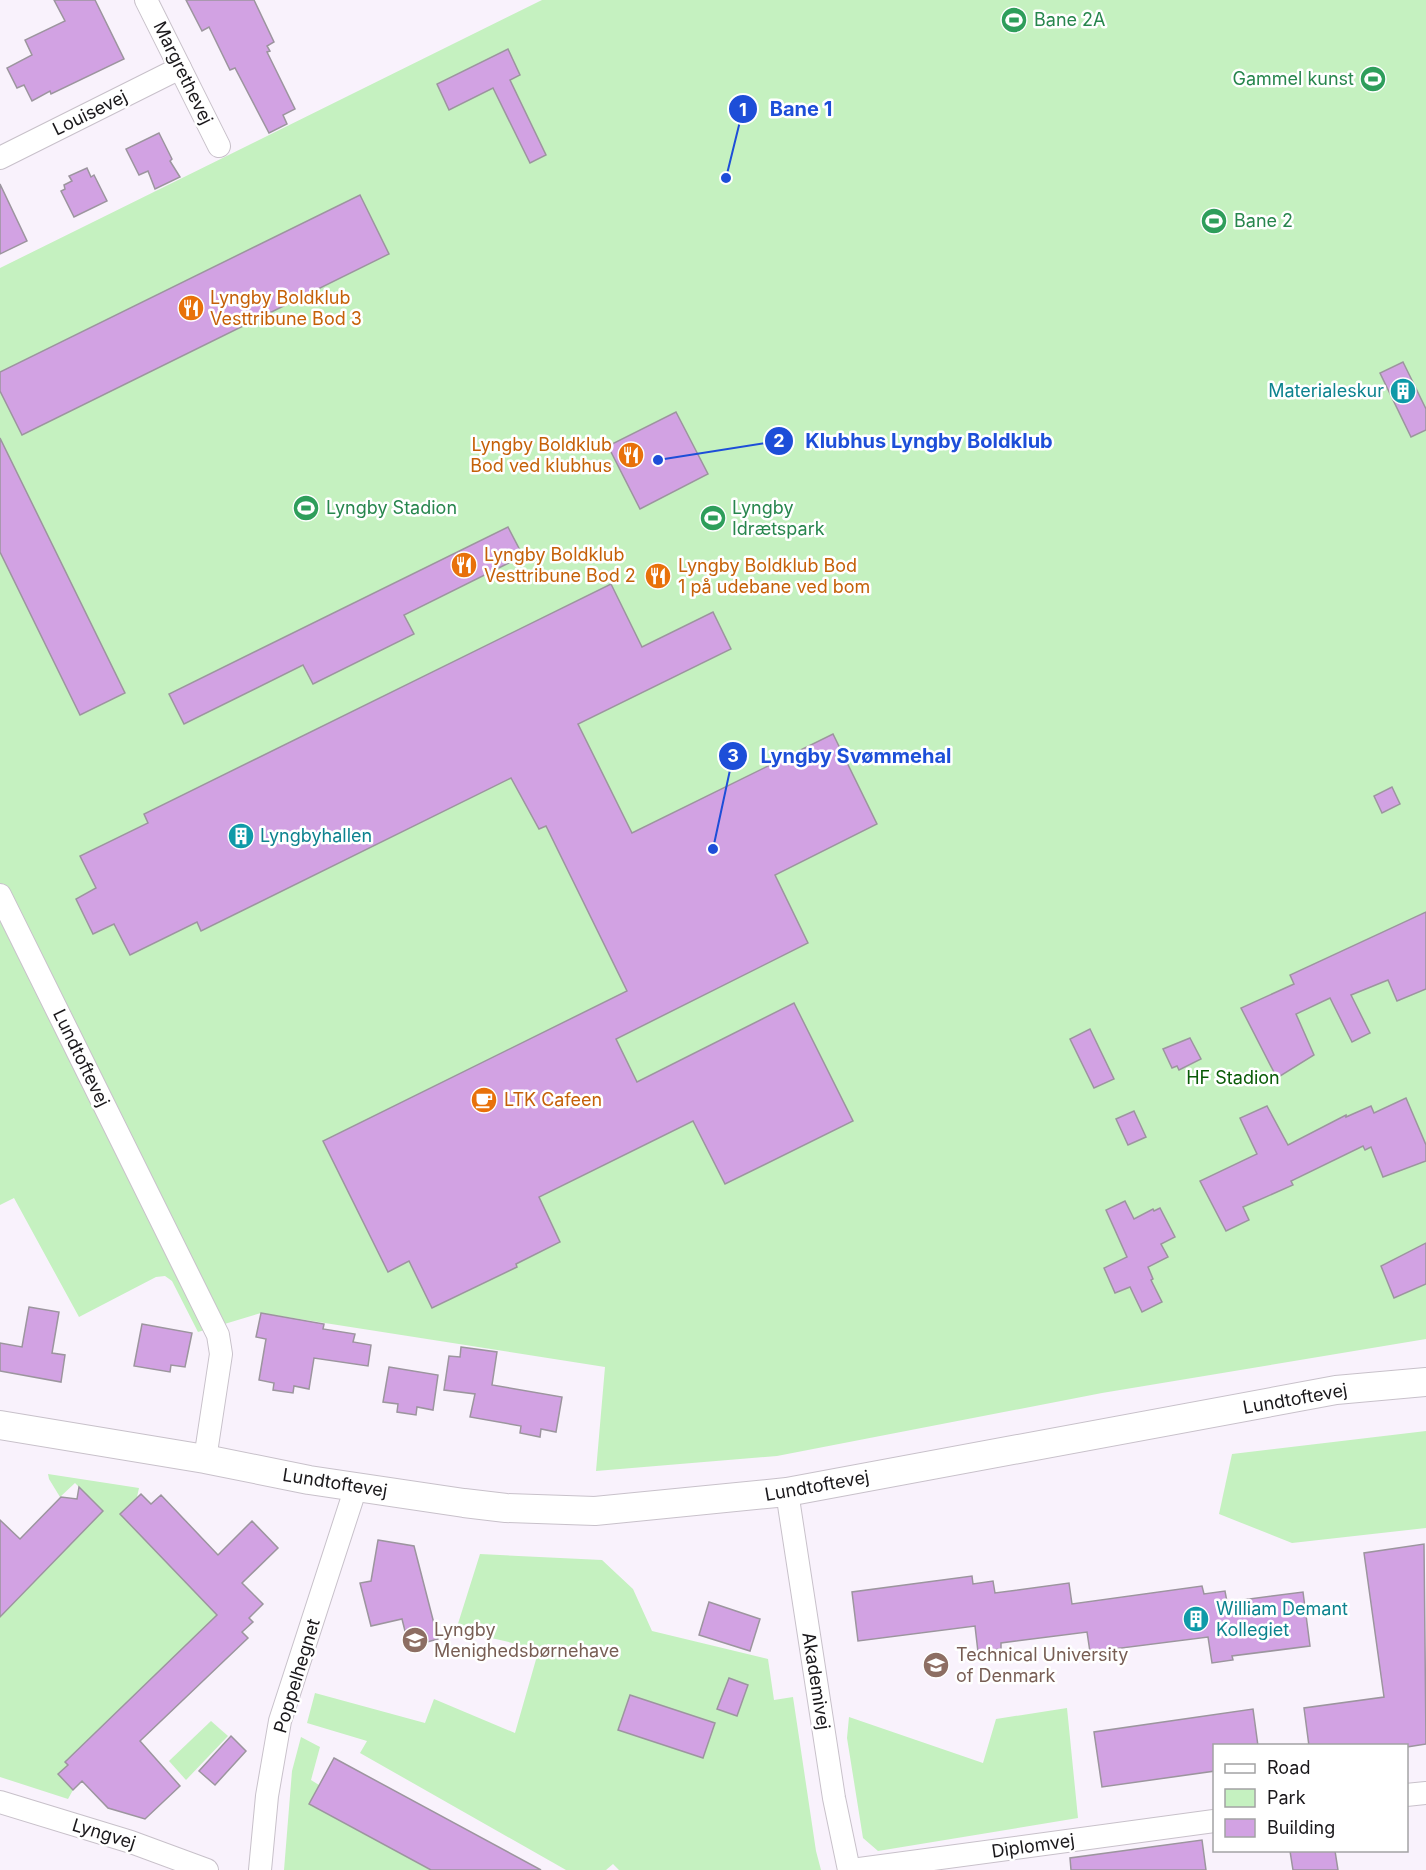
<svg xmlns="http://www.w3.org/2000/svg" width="1426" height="1870" font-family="Inter,sans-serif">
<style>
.green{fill:#c5f1c0}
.building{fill:#d2a2e3;stroke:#9c959e;stroke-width:1.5}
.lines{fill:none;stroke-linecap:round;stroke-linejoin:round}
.minor-casing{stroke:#c8c1ca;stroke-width:24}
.tertiary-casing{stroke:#c8c1ca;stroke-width:30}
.minor{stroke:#fff;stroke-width:22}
.tertiary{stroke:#fff;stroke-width:28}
.labels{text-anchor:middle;stroke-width:5;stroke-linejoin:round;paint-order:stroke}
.leisure-label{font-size:18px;fill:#27864d;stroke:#fff;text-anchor:start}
.street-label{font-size:18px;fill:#1a181b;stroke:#fff}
.food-label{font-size:18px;fill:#c56008;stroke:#fff;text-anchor:start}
.culture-label{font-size:18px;fill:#0d838f;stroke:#fff;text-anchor:start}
.park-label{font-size:18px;fill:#095b06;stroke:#fff}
.education-label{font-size:18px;fill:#785e54;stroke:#fff;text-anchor:start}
.leader{fill:none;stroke:#1d4ed8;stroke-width:2}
.callout-dot{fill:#1d4ed8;stroke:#fff;stroke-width:2}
.mark-label{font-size:18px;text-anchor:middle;font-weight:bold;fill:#fff}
.callout-label{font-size:20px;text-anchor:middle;font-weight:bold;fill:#1d4ed8;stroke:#fff;stroke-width:5;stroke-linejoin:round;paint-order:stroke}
</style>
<rect width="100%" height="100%" fill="#f9f2fc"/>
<g class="green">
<path d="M542,0H1426V1339L1102,1393L777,1456L596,1471L605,1367L261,1313L198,1332L172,1281L165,1276L156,1277L79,1317L14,1198L0,1205V268Z"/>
<path d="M1426,1431V1528L1292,1543L1219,1514L1232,1454Z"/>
<path d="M48,1474L139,1488L137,1497L124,1511L217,1615L65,1762L68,1765L58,1774L73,1790L68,1799L0,1777V1617L103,1511L75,1483L60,1497L49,1479Z"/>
<path d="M480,1554L602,1560L633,1589L652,1631L768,1659L774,1700L793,1697L816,1851L821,1870H619L613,1864L606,1870H566L360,1753L367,1741L307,1723L315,1693L425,1723L434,1699L515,1733L539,1649L456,1630Z"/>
<path d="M1067,1708L1078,1818L878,1851L863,1838L847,1738L849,1717L983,1763L996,1719Z"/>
<path d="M211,1721L228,1736L186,1780L169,1761Z"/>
<path d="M301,1737L320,1747L311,1780L319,1785L309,1804L431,1870H284L292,1771Z"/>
</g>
<g class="building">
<path d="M54,0H95L124,59L51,94L50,91L32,101L24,85L17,88L7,68L32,55L25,40L65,21Z"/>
<path d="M186,0H254L274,42L267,46L270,51L267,52L295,109L283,115L287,124L269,133L235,68L230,70L209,27L202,31Z"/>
<path d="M508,49L520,75L510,80L546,155L530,163L493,88L449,110L437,84Z"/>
<path d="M159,133L172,159L170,161L180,177L155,189L148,171L139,175L126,149Z"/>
<path d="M87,168L91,177L94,175L107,201L74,217L61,191L65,189L64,185L72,181L69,176Z"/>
<path d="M0,184L27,241L0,254Z"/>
<path d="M360,195L389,254L22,435L0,391V372Z"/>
<path d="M1403,362L1426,409V430L1411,437L1380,373Z"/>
<path d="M676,412L708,474L640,509L608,446Z"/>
<path d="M0,438L125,693L80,715L0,552Z"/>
<path d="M508,527L523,556L404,615L414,634L313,684L303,665L184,724L169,694Z"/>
<path d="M611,584L642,647L713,612L731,649L578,724L632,833L833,734L877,824L775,875L808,943L616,1039L637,1082L794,1003L853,1121L725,1184L693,1121L539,1197L560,1242L516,1264L517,1267L432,1308L409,1261L388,1272L323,1141L627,991L546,826L539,829L511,778L201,931L197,922L130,955L114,924L93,934L76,899L96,888L80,856L148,823L144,814Z"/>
<path d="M1392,787L1400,804L1382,813L1374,796Z"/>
<path d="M1426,912V989L1397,1001L1388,980L1351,995L1370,1033L1352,1042L1330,998L1296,1014L1314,1055L1277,1078L1241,1008L1294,984L1290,975Z"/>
<path d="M1090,1029L1114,1079L1094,1088L1070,1039Z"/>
<path d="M1190,1038L1201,1059L1179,1070L1177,1066L1172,1068L1163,1049Z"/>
<path d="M1406,1098L1426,1145V1161L1383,1177L1371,1147L1365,1150L1363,1146L1291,1181L1293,1185L1243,1207L1249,1220L1226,1231L1200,1181L1257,1154L1240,1118L1267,1106L1288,1145L1346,1115V1117L1371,1106L1374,1113Z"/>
<path d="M1134,1111L1146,1137L1128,1145L1116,1119Z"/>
<path d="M1125,1201L1134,1219L1153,1209L1154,1211L1160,1208L1175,1237L1161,1244L1168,1257L1148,1267L1153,1279L1151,1280L1162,1302L1142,1312L1130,1287L1115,1293L1104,1268L1127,1257L1106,1210Z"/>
<path d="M1426,1243V1284L1394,1298L1381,1266Z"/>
<path d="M29,1307L59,1312L52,1353L65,1355L61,1382L0,1371V1343L22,1347Z"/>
<path d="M261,1313L324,1324L323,1329L355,1334L353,1342L371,1345L368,1366L314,1358L309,1389L294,1386L293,1393L273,1390L274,1383L259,1380L266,1339L256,1337Z"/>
<path d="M142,1324L192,1333L185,1367L171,1365L170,1372L134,1366Z"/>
<path d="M461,1347L497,1352L492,1385L562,1397L556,1432L541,1429L540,1437L520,1433L521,1426L470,1417L475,1394L444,1390L449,1356L460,1357Z"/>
<path d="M389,1367L438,1375L433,1410L417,1407L416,1415L397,1412L398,1404L383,1402Z"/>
<path d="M79,1487L103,1511L0,1617V1520L20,1539L61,1497L77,1499Z"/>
<path d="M141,1494L151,1504L161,1495L218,1555L252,1521L278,1548L242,1583L263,1604L249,1618L253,1622L242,1632L248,1638L140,1741L180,1786L145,1819L108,1808L82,1781L73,1790L58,1774L68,1765L65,1762L217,1615L120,1514Z"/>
<path d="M378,1540L414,1546L438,1639L409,1647L402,1619L371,1626L360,1583L371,1581Z"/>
<path d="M1424,1544L1426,1744L1407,1747L1309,1746L1304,1708L1384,1697L1364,1553Z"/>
<path d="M972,1576L973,1584L993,1581L995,1593L1069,1583L1072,1604L1202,1586L1204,1594L1225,1591L1227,1602L1303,1592L1310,1646L1232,1656L1233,1660L1212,1663L1208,1637L1090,1652L1087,1632L1001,1643V1649L978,1652L975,1626L858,1641L852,1592Z"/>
<path d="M709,1602L760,1619L750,1651L699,1635Z"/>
<path d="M729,1678L748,1685L737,1716L717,1709Z"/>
<path d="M630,1695L715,1723L703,1758L618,1730Z"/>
<path d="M1253,1709L1258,1746H1215V1771L1102,1787L1094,1732Z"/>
<path d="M231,1736L246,1751L215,1785L199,1771Z"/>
<path d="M334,1758L541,1870H431L309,1804Z"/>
<path d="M1202,1840L1206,1870H1071L1070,1858Z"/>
<path d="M1290,1851H1335L1338,1870H1293Z"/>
</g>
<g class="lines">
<defs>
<g id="minor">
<path d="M146,0L219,146"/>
<path d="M0,158L180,68"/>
<path d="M0,895L218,1335L221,1354L205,1459"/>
<path d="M787,1492L834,1798L849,1870"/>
<path d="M1406,1795L1426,1793"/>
<path d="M0,1802L131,1842L207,1870"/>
<path d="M260,1870L267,1796L280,1721L356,1487"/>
<path d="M852,1870L1214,1821"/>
</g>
<path id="tertiary" d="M0,1425L205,1459L309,1480L464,1503L506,1508L595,1511L787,1492L1336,1390L1426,1382"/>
</defs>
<use href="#minor" class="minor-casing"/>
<use href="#tertiary" class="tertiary-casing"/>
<use href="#minor" class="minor"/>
<use href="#tertiary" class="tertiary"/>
</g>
<defs>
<symbol id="stadium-disc" viewBox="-11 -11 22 22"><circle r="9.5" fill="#2e9e5b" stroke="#fff"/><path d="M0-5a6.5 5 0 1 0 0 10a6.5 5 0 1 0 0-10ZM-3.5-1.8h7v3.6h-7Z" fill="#fff"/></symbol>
<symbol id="restaurant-disc" viewBox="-11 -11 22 22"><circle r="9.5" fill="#e8710a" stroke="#fff"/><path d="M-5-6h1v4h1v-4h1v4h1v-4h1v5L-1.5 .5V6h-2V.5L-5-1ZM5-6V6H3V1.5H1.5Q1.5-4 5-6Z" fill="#fff"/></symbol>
<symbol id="building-disc" viewBox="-11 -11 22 22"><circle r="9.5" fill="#0f9aa8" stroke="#fff"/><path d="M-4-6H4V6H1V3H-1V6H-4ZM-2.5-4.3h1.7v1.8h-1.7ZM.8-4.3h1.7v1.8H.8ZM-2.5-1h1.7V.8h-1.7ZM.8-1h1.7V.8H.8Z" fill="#fff"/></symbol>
<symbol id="cafe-disc" viewBox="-11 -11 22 22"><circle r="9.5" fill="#e8710a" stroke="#fff"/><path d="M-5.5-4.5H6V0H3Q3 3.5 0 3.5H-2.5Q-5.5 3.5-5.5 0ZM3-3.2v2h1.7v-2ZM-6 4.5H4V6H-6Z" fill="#fff"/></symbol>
<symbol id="school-disc" viewBox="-11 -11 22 22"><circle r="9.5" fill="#8d6e63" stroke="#fff"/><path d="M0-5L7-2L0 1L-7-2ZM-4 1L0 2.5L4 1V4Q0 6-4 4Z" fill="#fff"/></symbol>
<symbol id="university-disc" viewBox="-11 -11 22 22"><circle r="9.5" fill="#8d6e63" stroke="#fff"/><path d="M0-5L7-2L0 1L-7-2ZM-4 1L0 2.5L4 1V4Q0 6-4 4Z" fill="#fff"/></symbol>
</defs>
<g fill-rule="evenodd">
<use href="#stadium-disc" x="999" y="5" width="30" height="30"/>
<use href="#stadium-disc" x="1358" y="64" width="30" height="30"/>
<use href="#stadium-disc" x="1199" y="206" width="30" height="30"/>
<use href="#restaurant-disc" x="176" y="293" width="30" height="30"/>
<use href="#building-disc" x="1388" y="376" width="30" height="30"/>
<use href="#restaurant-disc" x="616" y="440" width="30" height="30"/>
<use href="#stadium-disc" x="291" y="493" width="30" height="30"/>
<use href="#stadium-disc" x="698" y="503" width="30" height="30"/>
<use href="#restaurant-disc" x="449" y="550" width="30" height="30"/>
<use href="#restaurant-disc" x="643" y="561" width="30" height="30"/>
<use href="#building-disc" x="226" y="821" width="30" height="30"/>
<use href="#cafe-disc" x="469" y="1085" width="30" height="30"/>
<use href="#building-disc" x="1181" y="1604" width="30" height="30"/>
<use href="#school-disc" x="400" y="1625" width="30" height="30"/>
<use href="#university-disc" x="921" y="1650" width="30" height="30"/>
</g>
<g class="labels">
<g class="leisure-label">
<text x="1034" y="26">Bane 2A</text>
<text x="1354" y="85" text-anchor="end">Gammel kunst</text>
<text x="1234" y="227">Bane 2</text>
<text x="326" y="514">Lyngby Stadion</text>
<text x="732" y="514">Lyngby<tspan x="732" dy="21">Idrætspark</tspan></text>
</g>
<g class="street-label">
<text transform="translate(183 73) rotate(64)" y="6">Margrethevej</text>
<text transform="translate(90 113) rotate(-26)" y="6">Louisevej</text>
<text transform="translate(81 1058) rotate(64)" y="6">Lundtoftevej</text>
<text transform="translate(1295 1399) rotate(-10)" y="6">Lundtoftevej</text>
<text transform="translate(335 1483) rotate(9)" y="6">Lundtoftevej</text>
<text transform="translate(817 1486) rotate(-10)" y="6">Lundtoftevej</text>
<text transform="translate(297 1676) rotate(-73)" y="6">Poppelhegnet</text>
<text transform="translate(816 1681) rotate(81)" y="6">Akademivej</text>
<text transform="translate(104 1834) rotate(17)" y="6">Lyngvej</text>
<text transform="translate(1033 1846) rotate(-8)" y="6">Diplomvej</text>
</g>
<g class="food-label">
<text x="210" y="304">Lyngby Boldklub<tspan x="210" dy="21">Vesttribune Bod 3</tspan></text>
<text x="612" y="451" text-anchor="end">Lyngby Boldklub<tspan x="612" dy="21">Bod ved klubhus</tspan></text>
<text x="484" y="561">Lyngby Boldklub<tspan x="484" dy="21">Vesttribune Bod 2</tspan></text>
<text x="678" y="572">Lyngby Boldklub Bod<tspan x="678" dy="21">1 på udebane ved bom</tspan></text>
<text x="504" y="1106">LTK Cafeen</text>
</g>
<g class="culture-label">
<text x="1384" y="397" text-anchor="end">Materialeskur</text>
<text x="260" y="842">Lyngbyhallen</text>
<text x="1216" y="1615">William Demant<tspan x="1216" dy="21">Kollegiet</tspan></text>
</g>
<g class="park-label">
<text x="1233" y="1084">HF Stadion</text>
</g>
<g class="education-label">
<text x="434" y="1636">Lyngby<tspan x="434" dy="21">Menighedsbørnehave</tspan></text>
<text x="956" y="1661">Technical University<tspan x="956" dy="21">of Denmark</tspan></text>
</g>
</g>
<path class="leader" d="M726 178L743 109M658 460L779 441M713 849L733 756"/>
<g class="callout-dot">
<circle cx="726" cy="178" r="6"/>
<circle cx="658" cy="460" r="6"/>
<circle cx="713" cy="849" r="6"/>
<circle cx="743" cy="109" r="15"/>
<circle cx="779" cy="441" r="15"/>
<circle cx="733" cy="756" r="15"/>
</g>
<g class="mark-label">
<text x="743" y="116">1</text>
<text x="779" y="447">2</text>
<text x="733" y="762">3</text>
</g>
<g class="callout-label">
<text x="801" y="116">Bane 1</text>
<text x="929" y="448">Klubhus Lyngby Boldklub</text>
<text x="856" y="763">Lyngby Svømmehal</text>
</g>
<rect x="1213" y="1744" width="195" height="108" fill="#ffffff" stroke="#a3a3a4" stroke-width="1.5"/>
<rect x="1225" y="1764" width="30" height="9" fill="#ffffff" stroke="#a3a3a4" stroke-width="1.5"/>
<text x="1267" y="1774" font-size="18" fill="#1a181b">Road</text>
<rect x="1225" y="1789" width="30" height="18" fill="#c5f1c0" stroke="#a3a3a4" stroke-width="1.5"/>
<text x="1267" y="1804" font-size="18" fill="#1a181b">Park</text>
<rect x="1225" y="1819" width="30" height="18" fill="#d2a2e3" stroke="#a3a3a4" stroke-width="1.5"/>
<text x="1267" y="1834" font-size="18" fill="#1a181b">Building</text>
</svg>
